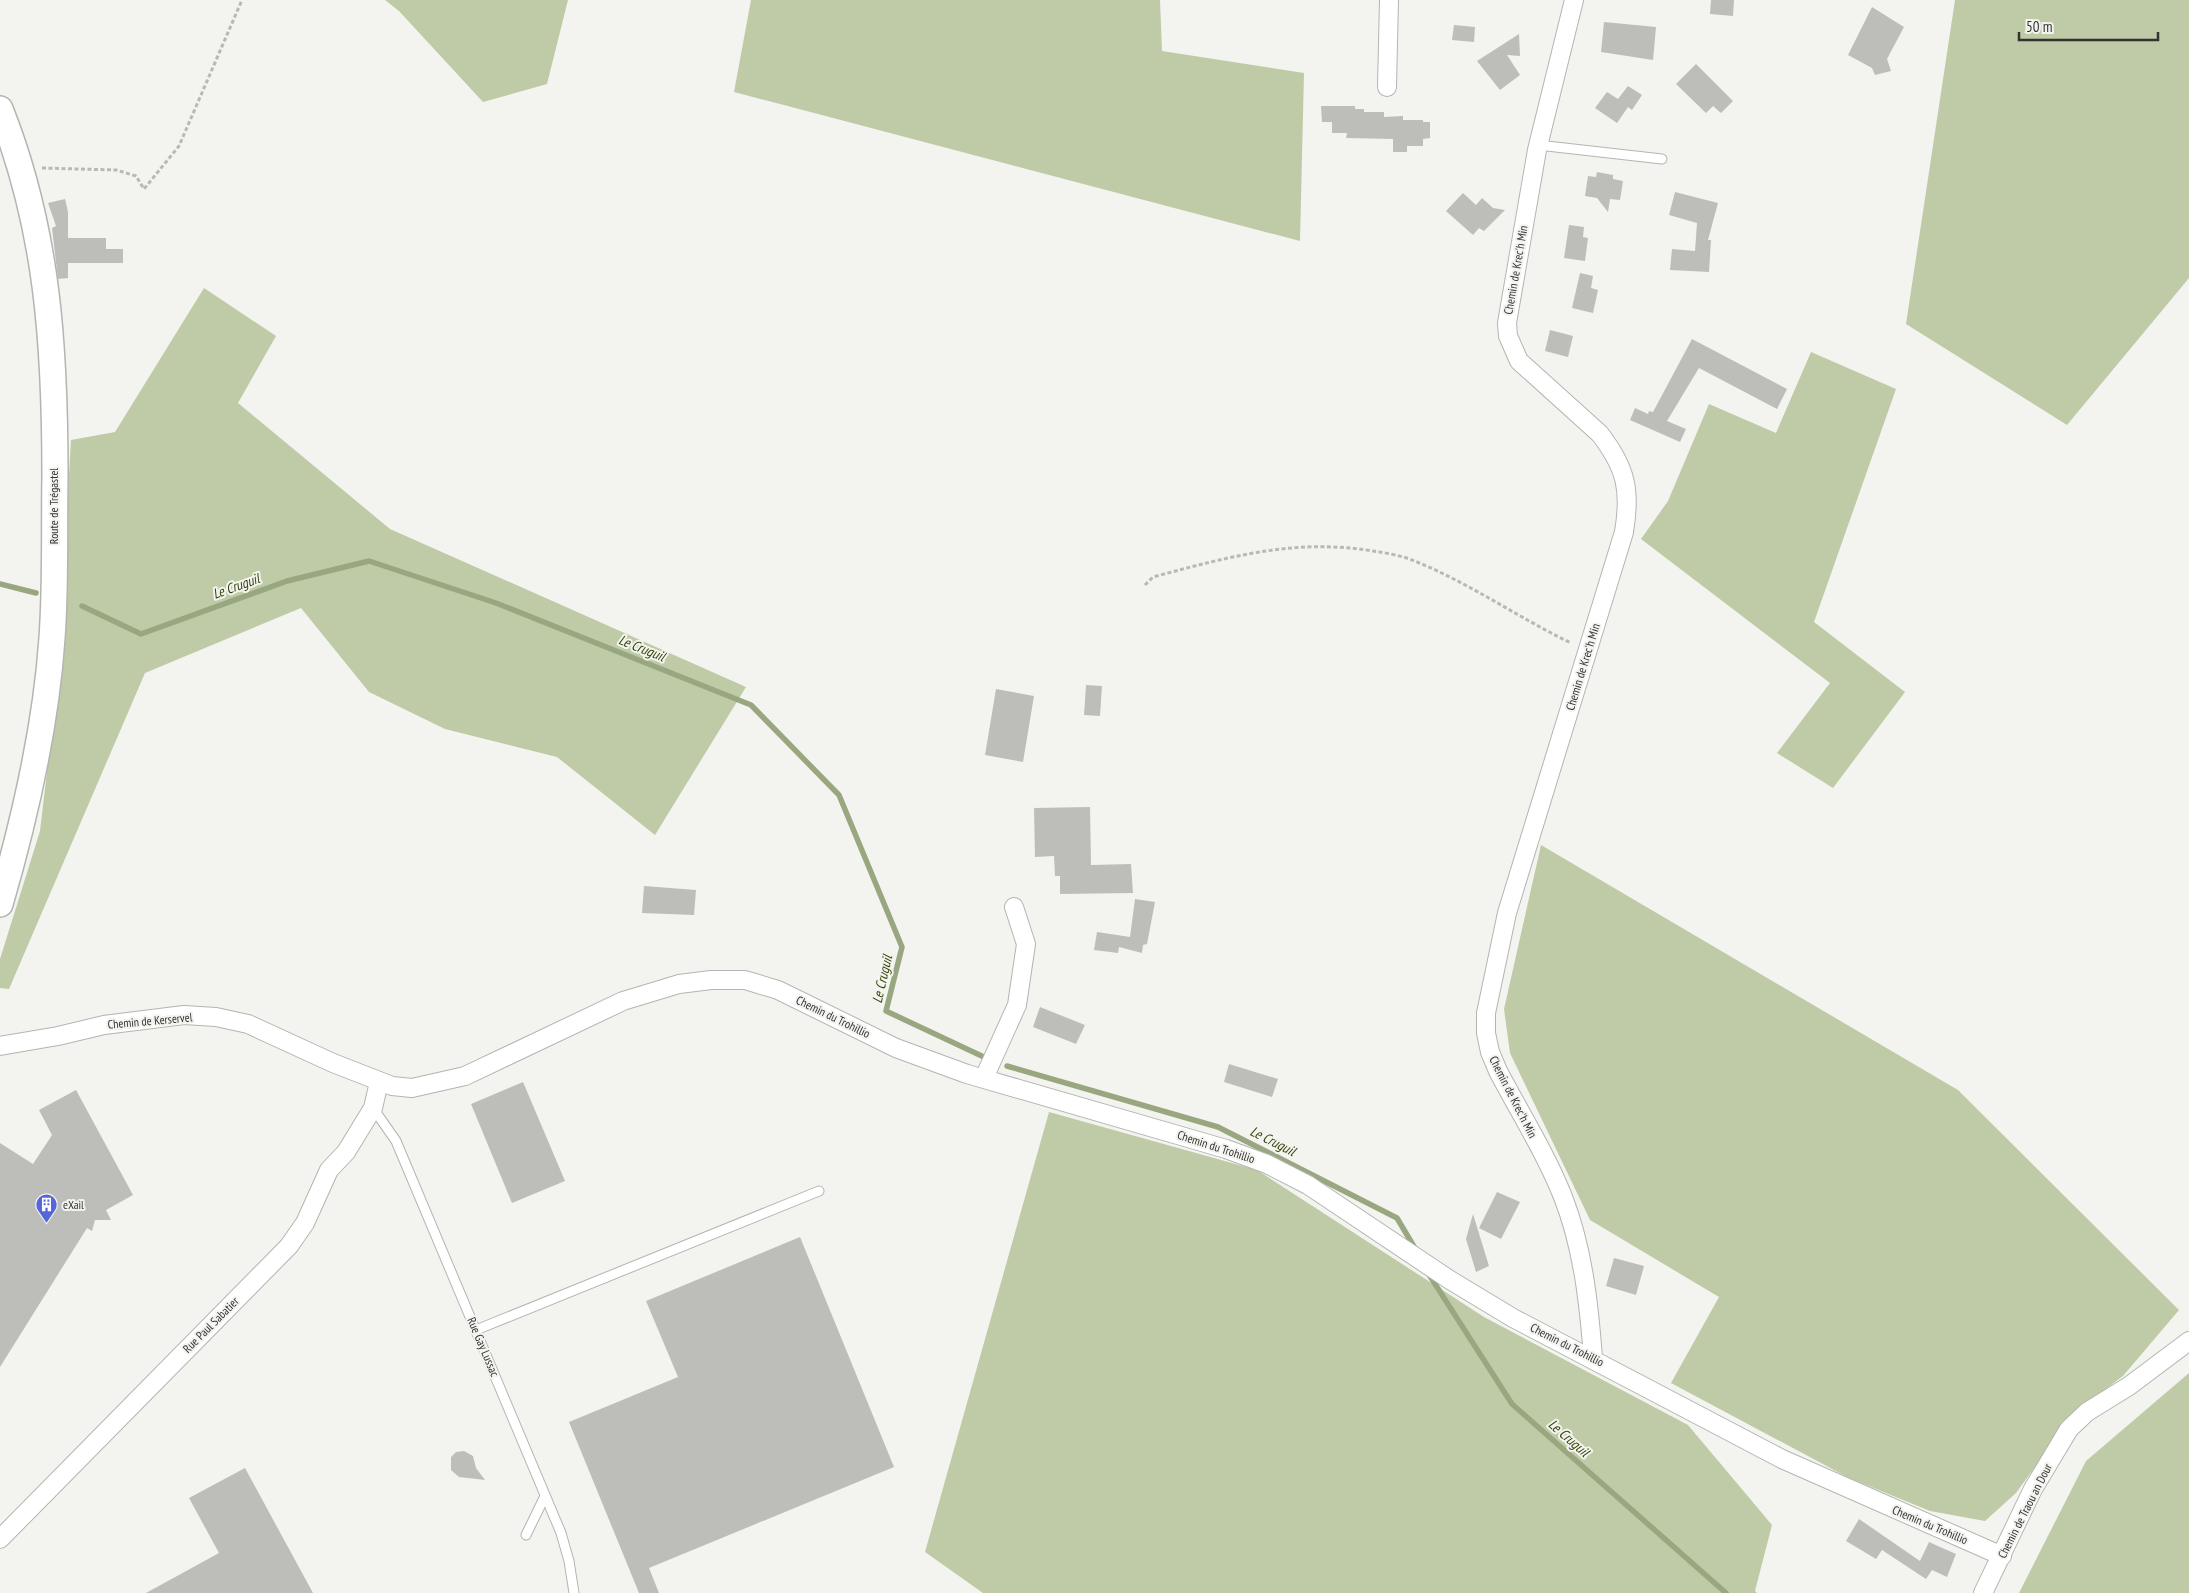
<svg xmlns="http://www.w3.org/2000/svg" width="2189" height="1593" font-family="'PT Sans Narrow',sans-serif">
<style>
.green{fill:#becba6}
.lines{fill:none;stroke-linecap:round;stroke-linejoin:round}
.stream{stroke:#99a781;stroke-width:5.5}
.building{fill:#bdbeba}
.service-casing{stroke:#b4b5b1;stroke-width:11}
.minor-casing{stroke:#b4b5b1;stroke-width:20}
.secondary-casing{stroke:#b4b5b1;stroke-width:28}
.path{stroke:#b8b9b5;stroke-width:3;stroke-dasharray:4 2.5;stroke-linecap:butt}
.service{stroke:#fff;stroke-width:9}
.minor{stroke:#fff;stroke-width:18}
.secondary{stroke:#fff;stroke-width:25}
.labels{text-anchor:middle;stroke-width:4;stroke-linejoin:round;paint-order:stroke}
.street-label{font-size:12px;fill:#333432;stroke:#f3f4f0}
.poi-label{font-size:12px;fill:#333432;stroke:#f3f4f0;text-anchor:start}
.water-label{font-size:14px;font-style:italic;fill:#364609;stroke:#f3f4f0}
</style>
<rect width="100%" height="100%" fill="#f3f4f0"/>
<g class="green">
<path d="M385,0H568L547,84L483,102L399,11Z"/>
<path d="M751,0H1160L1162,51L1304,73L1300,241L734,92Z"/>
<path d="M1955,0H2189V278L2067,425L1906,324Z"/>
<path d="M204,288L276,336L238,403L390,529L746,687L655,835L557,757L445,729L369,692L301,608L145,673L9,989L0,988V959L40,831L57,687L71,440L115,432Z"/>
<path d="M1811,352L1896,389L1814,622L1905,692L1833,788L1777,753L1830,683L1641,539L1668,501L1709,404L1776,433Z"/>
<path d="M1541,845L1958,1090L2179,1310L2123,1376L2074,1413L2016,1493L1985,1521L1930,1511L1849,1478L1671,1383L1719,1297L1590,1220L1510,1053L1504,1009Z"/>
<path d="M1049,1112L1257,1170L1484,1317L1688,1425L1772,1525L1755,1591L1757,1593H983L925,1552Z"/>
<path d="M2189,1373V1593H2019L2086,1461Z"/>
</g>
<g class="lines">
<g class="stream">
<path d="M0,584L36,593"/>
<path d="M82,606L141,634L287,581L369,561L496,603L751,705L839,795L902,947L886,1011L986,1058"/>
<path d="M1007,1066L1218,1127L1397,1218L1416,1250"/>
<path d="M1428,1273L1512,1404L1726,1593"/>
</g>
</g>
<g class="building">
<path d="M1711,0H1734L1733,16L1710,14Z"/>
<path d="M1872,7L1904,27L1887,59L1891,71L1875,75L1872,68L1848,55Z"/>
<path d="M1604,22L1656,27L1653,60L1601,52Z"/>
<path d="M1454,25L1475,27L1474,42L1452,40Z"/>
<path d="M1519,34L1520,56L1507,55L1520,75L1500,90L1477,61Z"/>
<path d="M1696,64L1733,101L1721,113L1713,106L1706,113L1676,84Z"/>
<path d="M1628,86L1642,95L1632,110L1628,107L1617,123L1595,108L1607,92L1618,99Z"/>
<path d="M1321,106H1355V109H1364V112H1384V117L1403,116V120H1423V122H1430V138L1423,139V146H1407V152H1393V139L1346,138L1347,133H1332V122H1322Z"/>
<path d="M1597,172L1613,175V179L1623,181L1620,200L1610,199L1608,212L1597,198L1585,196L1588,176L1596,177Z"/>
<path d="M1675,192L1718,203L1708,240H1711L1709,272L1670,270L1672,249L1695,251L1697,223L1669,215Z"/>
<path d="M1463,193L1476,205L1482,198L1493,208L1505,210L1484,231L1479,228L1473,235L1446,211Z"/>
<path d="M65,199L68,212V238H106V249H123V263H68V278L58,279L52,228L56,226L48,203Z"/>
<path d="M1569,225L1584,227L1583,237L1588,238L1585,261L1564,258Z"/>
<path d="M1580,273L1593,276L1591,288L1598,290L1593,313L1572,308Z"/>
<path d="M1550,330L1573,336L1568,357L1545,351Z"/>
<path d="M1692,339L1787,389L1777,409L1699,368L1667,421L1686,429L1680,442L1630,420L1635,408L1648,414L1649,411L1653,412Z"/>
<path d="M1086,685L1102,686L1100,716L1084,715Z"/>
<path d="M996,689L1034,696L1023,762L985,755Z"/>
<path d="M1090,807L1091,865L1131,864L1133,893L1060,894V876H1055L1054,856L1035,857L1034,808Z"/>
<path d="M644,886L696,890L694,915L642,913Z"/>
<path d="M1135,899L1155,902L1147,944L1143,945L1142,953L1119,947L1118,953L1094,950L1097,932L1130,937Z"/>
<path d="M1040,1007L1085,1025L1076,1044L1033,1027Z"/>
<path d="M1229,1064L1278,1079L1272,1097L1224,1082Z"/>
<path d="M523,1082L565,1181L512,1203L471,1104Z"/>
<path d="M76,1090L133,1195L106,1210L111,1220H95L92,1231L87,1228L0,1367V1143L33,1164L52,1135L39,1110Z"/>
<path d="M1497,1192L1520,1202L1501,1239L1479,1228Z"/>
<path d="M1473,1214L1489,1266L1476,1272L1466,1239Z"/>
<path d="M800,1237L894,1467L649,1568L659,1593H639L569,1422L678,1377L646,1301Z"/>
<path d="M1614,1258L1644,1266L1636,1295L1606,1286Z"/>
<path d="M464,1451L473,1456L476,1468L485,1480L459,1477L451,1470V1457L456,1452Z"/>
<path d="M245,1468L313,1593H146L219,1553L189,1498Z"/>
<path d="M1859,1519L1920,1561L1929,1542L1956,1554L1947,1577L1932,1570L1926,1579L1882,1550L1876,1559L1846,1541Z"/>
</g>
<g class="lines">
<defs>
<g id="service">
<path d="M1538,145L1662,159"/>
<path d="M373,1108L396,1141L561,1533L569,1561L574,1593"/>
<path d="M476,1330L819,1191"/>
<path d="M526,1535L545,1496"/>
</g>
<g id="minor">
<path d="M1574,0L1537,150L1507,323L1508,336L1519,361L1600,434C1626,468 1631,490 1624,532L1507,913L1486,1013V1033L1490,1052L1498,1071C1520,1113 1546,1154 1563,1197C1583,1248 1589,1304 1593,1358"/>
<path d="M1387,87L1389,0"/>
<path d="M0,1046L58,1036L104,1025L184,1015L216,1017L248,1024L333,1063L392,1086L412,1088L465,1076L623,1001L679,984L711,980H745L778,990L896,1048L967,1074L1226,1149L1267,1164L1308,1185L1450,1280L1513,1318L1782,1459L2002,1556"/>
<path d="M984,1078L1017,1005L1026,944L1014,907"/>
<path d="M0,1539L289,1246L305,1223L329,1170L346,1152L373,1108L379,1082"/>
<path d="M1983,1593L2033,1489L2069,1429L2087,1412L2129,1386L2189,1341"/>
</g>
<path id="secondary" d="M0,109C48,230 55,347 55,475C54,529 56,584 52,638C46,727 25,818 0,904"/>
</defs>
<use href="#service" class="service-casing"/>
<use href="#minor" class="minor-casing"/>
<use href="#secondary" class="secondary-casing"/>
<g class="path">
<path d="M42,168L116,170L136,176L144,189L179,146L242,0"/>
<path d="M1145,585L1153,577C1228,557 1295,538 1373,551C1387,553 1404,556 1417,562C1471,584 1519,618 1571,643"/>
</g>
<use href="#service" class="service"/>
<use href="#minor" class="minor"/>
<use href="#secondary" class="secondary"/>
</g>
<defs>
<symbol id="building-pin" viewBox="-11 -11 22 30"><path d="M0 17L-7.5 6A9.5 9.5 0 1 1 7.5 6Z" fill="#5765dc" stroke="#f3f4f0"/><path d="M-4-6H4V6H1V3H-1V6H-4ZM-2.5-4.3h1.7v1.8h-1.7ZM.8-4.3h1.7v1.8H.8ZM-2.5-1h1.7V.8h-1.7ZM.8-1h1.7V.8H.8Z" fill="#fff"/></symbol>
</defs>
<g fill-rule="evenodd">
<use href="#building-pin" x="34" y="1192" width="25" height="34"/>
</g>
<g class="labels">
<g class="street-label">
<text transform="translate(1516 270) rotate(-80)" y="4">Chemin de Krec'h Min</text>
<text transform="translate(54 506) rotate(-90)" y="4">Route de Trégastel</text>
<text transform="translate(1583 667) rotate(-73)" y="4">Chemin de Krec'h Min</text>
<text transform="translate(833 1017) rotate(26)" y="4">Chemin du Trohillio</text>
<text transform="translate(150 1021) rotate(-5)" y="4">Chemin de Kerservel</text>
<text transform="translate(1513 1097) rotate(63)" y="4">Chemin de Krec'h Min</text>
<text transform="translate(1216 1147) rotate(18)" y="4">Chemin du Trohillio</text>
<text transform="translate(211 1325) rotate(-45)" y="4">Rue Paul Sabatier</text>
<text transform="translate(1567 1345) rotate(27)" y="4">Chemin du Trohillio</text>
<text transform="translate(483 1347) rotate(67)" y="4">Rue Gay Lussac</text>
<text transform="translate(2025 1511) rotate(-63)" y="4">Chemin de Traou an Dour</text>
<text transform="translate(1930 1525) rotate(23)" y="4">Chemin du Trohillio</text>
</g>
<g class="poi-label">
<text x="63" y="1209">eXail</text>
</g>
<g class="water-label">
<text transform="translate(236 586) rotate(-20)" y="5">Le Cruguil</text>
<text transform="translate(642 648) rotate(22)" y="5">Le Cruguil</text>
<text transform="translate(882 979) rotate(-77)" y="5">Le Cruguil</text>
<text transform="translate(1273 1141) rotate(27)" y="5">Le Cruguil</text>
<text transform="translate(1569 1438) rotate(41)" y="5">Le Cruguil</text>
</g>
</g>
<path d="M2019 32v8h139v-8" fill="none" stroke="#333432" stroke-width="2.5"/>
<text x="2026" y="32" font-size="15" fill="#333432" stroke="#f3f4f0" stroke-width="4" paint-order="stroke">50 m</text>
</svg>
